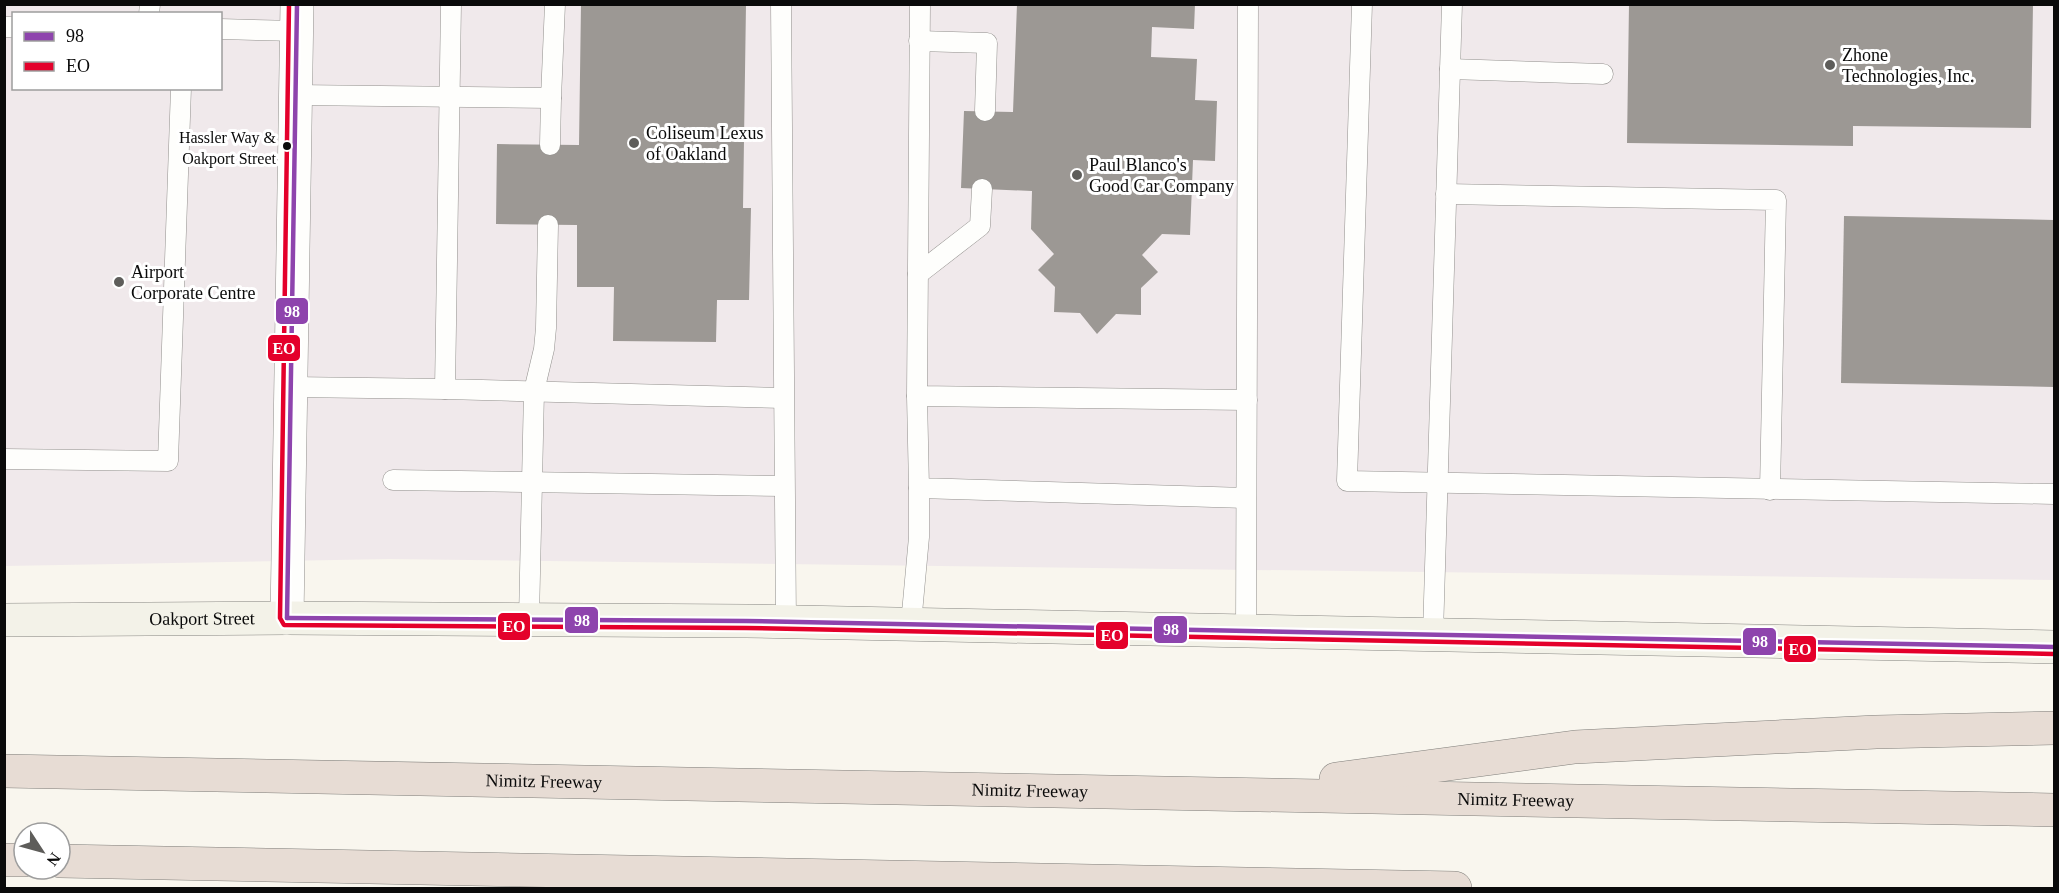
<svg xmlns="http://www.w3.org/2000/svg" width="2059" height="893" font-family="Georgia,serif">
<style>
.industrial{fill:#f0e9eb;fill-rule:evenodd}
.building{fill:#9c9894}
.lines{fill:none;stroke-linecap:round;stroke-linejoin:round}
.service-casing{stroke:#92908d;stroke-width:21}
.tertiary-casing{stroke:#92908d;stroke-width:34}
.secondary-casing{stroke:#888783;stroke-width:34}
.motorway-casing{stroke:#7f7e7a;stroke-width:34}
.service{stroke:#fefefc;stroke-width:20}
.tertiary{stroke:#fefefc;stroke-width:33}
.secondary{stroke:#f3f2e8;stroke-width:33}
.motorway{stroke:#e7dcd4;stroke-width:33}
.bus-1-casing{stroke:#fff;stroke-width:9}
.bus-2-casing{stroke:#fff;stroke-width:9}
.bus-1{stroke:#8e44ad;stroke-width:4.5}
.bus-2{stroke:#e4002b;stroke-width:4.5}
.poi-dot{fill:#5e5d5a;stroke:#fff;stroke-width:2}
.bus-dot{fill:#0a0a0a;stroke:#fff;stroke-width:2}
.labels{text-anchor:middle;stroke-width:6;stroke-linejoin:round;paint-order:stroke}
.bus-label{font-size:16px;fill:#0a0a0a;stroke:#fff;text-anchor:end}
.poi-label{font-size:18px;fill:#0a0a0a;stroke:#fff;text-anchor:start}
.street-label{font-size:18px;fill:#0a0a0a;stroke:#fff}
.line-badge{stroke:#fff;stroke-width:2}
.badge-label{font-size:16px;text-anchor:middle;font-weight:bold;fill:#fff}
</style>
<rect width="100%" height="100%" fill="#f9f6ee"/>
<path class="industrial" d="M4,5H2054V580L389,559L5,566ZM14,14H220V88H14Z"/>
<g class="building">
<path d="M581,4H746L743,208H751L749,300H717L716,342L613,341L614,287H577V225L496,224L497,144L579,145Z"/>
<path d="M1017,4H1195L1194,29L1152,27L1151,57L1197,59L1195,100L1217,101L1215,161L1193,160L1190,235L1162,234L1142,255L1158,272L1141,288V315L1116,314L1097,334L1080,313L1054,312L1055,287L1038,270L1054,254L1031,229L1032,191L961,188L964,111L1013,112Z"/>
<path d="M1629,4H2033L2031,128L1853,126V146L1627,143Z"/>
<path d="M1844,216L2054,220V387L1841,383Z"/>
</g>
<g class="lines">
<defs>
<g id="service">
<path d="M451,4L445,389L783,398"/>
<path d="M781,4L786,622"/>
<path d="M920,4L917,396L1247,400"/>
<path d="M1362,4L1347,481L2054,494"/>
<path d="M149,14L150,4"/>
<path d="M4,27H14"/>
<path d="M220,29L297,31"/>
<path d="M919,41L987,43L985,111"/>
<path d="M1450,69L1603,74"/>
<path d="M296,95L551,98L555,4"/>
<path d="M550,145L551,98"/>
<path d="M1446,194L1776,200L1770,490"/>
<path d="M918,274L980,226L982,189"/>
<path d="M291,387L445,389"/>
<path d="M917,396L919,488L1246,498"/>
<path d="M4,459L168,461L181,88"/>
<path d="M393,480L784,486"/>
<path d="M529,619L534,391L544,349L546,328L548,225"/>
<path d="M911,624L919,537V488"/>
<path d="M1246,631L1248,4"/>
<path d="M1433,634L1452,4"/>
</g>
<path id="tertiary" d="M287,618L297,4"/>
<g id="secondary">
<path id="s1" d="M4,620L287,618L746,621L2054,647"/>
</g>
<g id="motorway">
<path id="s2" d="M4,771L2054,810"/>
<path d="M1336,779L1575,747L1876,732L2054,728"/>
<path d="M4,860H24"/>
<path d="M60,861L1455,888"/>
</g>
</defs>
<use href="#service" class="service-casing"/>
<use href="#tertiary" class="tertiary-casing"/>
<use href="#secondary" class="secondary-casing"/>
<use href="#motorway" class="motorway-casing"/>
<use href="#service" class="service"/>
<use href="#tertiary" class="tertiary"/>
<use href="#secondary" class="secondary"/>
<use href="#motorway" class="motorway"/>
<defs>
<g id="bus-1">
<path d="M287,618L746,621L2054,647"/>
<path d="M287,618L297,4"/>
</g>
<path id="bus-2" d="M289,4L280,618L284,625L746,628L2054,654"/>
</defs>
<use href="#bus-1" class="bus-1-casing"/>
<use href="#bus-2" class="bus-2-casing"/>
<use href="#bus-1" class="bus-1"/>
<use href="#bus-2" class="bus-2"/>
</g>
<g class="poi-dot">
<circle cx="1830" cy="65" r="6"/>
<circle cx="634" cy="143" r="6"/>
<circle cx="1077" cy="175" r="6"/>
<circle cx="119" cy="282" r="6"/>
</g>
<circle class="bus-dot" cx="287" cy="146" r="5"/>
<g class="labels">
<g class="bus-label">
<text x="276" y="143">Hassler Way &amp;<tspan x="276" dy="21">Oakport Street</tspan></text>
</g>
<g class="poi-label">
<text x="1842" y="61">Zhone<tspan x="1842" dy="21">Technologies, Inc.</tspan></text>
<text x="646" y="139">Coliseum Lexus<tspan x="646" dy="21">of Oakland</tspan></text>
<text x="1089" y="171">Paul Blanco's<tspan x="1089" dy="21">Good Car Company</tspan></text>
<text x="131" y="278">Airport<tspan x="131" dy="21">Corporate Centre</tspan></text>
</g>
<g class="street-label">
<text dy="6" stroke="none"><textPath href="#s1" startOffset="198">Oakport Street</textPath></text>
<text dy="6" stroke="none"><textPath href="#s2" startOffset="540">Nimitz Freeway</textPath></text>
<text dy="6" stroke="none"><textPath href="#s2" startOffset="1026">Nimitz Freeway</textPath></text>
<text dy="6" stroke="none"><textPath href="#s2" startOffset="1512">Nimitz Freeway</textPath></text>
</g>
</g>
<g class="line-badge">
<rect x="275" y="297" width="34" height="28" rx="6" fill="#8e44ad"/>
<rect x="267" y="334" width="34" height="28" rx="6" fill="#e4002b"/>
<rect x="564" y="606" width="35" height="28" rx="6" fill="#8e44ad"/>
<rect x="497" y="612" width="34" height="29" rx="6" fill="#e4002b"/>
<rect x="1153" y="615" width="35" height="29" rx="6" fill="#8e44ad"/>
<rect x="1095" y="621" width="34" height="29" rx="6" fill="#e4002b"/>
<rect x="1742" y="627" width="35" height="29" rx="6" fill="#8e44ad"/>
<rect x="1783" y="635" width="34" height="28" rx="6" fill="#e4002b"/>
</g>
<g class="badge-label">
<text x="292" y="317">98</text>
<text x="284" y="354">EO</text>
<text x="582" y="626">98</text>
<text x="514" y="632">EO</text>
<text x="1171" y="635">98</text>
<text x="1112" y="641">EO</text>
<text x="1760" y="647">98</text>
<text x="1800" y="655">EO</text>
</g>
<rect width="2059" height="893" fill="none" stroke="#0a0a0a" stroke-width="12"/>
<rect x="12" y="12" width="210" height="78" fill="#ffffff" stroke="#9d9d9d" stroke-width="1.5"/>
<rect x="24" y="32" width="30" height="9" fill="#8e44ad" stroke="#9d9d9d" stroke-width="1.5"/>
<text x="66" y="42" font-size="18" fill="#0a0a0a">98</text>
<rect x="24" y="62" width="30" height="9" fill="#e4002b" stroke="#9d9d9d" stroke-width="1.5"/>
<text x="66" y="72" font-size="18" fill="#0a0a0a">EO</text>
<g transform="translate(42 851) rotate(126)"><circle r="28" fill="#ffffff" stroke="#9d9d9d" stroke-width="1.5"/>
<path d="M0-4.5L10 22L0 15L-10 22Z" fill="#5e5d5a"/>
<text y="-9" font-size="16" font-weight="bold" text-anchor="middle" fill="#0a0a0a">N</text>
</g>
</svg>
